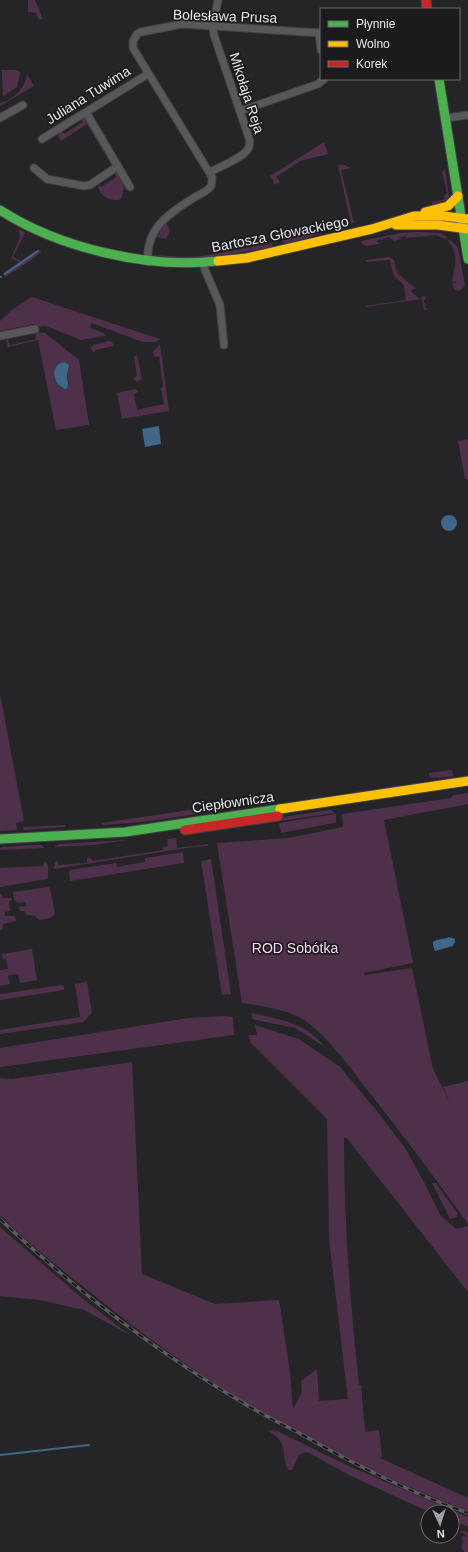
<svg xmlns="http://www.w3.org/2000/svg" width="468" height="1552" font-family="Arial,sans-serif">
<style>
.green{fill:#4f304b;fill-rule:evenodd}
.water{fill:#406787}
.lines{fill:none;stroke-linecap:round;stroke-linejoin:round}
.stream{stroke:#406787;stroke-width:2}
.street-casing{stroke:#414143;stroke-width:9}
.fast-casing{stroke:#414143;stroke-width:11}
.slow-casing{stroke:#414143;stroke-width:11}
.jam-casing{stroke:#414143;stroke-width:11}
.street{stroke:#58585a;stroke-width:7}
.fast{stroke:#4caf50;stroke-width:9}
.slow{stroke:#ffc107;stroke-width:9}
.jam{stroke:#c62828;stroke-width:9}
.rail-casing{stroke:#5c5c5e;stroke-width:3.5}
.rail{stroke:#1b1b1e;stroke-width:2;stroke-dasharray:6;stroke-linecap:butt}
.labels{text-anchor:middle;stroke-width:3.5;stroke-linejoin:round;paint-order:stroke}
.street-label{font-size:14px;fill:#e6e6e9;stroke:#1b1b1e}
.park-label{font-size:14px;fill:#fcd5f6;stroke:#1b1b1e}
</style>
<rect width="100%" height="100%" fill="#252527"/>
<g class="green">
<path d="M28,0H35L43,19L39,20L36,13L28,12Z"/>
<path d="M0,70H16L20,72V74L17,87L3,96L2,72Z"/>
<path d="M27,74L34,86L0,106V103C14,100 25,88 27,74Z"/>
<path d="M83,117L85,118L112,163L111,164L87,124L61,141L58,135L61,130L64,134L83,122L81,118Z"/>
<path d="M324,142L328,154L300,161L276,177L280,182L274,185L273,179H271L270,176Z"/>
<path d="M338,165H345L351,168L341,170L354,223H351Z"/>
<path d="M445,169L449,196L447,200L432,204V202L445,199L444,196L447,193L442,172Z"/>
<path d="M118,171C124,179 126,190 121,199C112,203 96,195 99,184L101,187L116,177L115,174Z"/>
<path d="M166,222L170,231L166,239L157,237Z"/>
<path d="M16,228L36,238L25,233L13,257L21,261L37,250L41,251V252L30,261L5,277L3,273L19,262L11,258L20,238L19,231Z"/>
<path d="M326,230L311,237L284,244L282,241Z"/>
<path d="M418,232L441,233L447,237L445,239L436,235L406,238V236L398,238H401V239L394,241L389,237L376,241L380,244L367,246L362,244L361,241L401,233Z"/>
<path d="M449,239L458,247L465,286L459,291L455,290L452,283H456V281L452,282C454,270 460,253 448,241Z"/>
<path d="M273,243L271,247L209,258H188L155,256L154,255L182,257L203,256Z"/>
<path d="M389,257L394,260L397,273L416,289H413L411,292L420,299L423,296L426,297L423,302L426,304L425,307L428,310H424L422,299L366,307V306L406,300L404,285L394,276L390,260L366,262V260Z"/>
<path d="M32,297L160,339L156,342H143L91,323L90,328L104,333L105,336L81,340L46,326L35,327L34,324L0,331V321L13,309Z"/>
<path d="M35,332L45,333L79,360L89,425L56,430L38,340L8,347L6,339L8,340L10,345L36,339ZM69,365L67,376L69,384L61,388L54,378Z"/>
<path d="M109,341L112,342L114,346L95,350V352H93L91,348L93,345Z"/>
<path d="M160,344L169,411L122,419L117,393L136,389L138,392L134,394L137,410L164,404L161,389L163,386L159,356L154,357L153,352Z"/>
<path d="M137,355L142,379L137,382L133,379L137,376L134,357Z"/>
<path d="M468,439V479H465L458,441Z"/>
<path d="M0,694L24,821L16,823L17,830L0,831Z"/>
<path d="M452,770L453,776L439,778L429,777V773Z"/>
<path d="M468,793V804L384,820L413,963L364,973L365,975L412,968L433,1069L450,1103L443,1087L468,1081V1224C436,1179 403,1135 369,1092C349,1067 330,1038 304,1020C290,1010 258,1005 242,1003L217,843L288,838L343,827L342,814L451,798L453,795Z"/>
<path d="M237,803V804L227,805L209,812L143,822L103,825L102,823Z"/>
<path d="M330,810L335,813L280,821L283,817Z"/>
<path d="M336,814V822L334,823L281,833L279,823Z"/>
<path d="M65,825V827L24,830L23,827Z"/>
<path d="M176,838L177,848L208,844V846L193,847L54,869L55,863L58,860V865L87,863V858H90L93,861L163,850V847L168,846L167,839Z"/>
<path d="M127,840L93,845L54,847L59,844Z"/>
<path d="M33,845H41L45,848L0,850V848L3,847Z"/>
<path d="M183,852L184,863L70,881L69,870L116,863L117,867L145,862V858Z"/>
<path d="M211,859L231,994L222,995L201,861Z"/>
<path d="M44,861L48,865V877L47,879L0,887V868L43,866Z"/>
<path d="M49,887L51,892L55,914L50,918L39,920L34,915H26L25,911H20L19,907L26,906L25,902L18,903L14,900L13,892Z"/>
<path d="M0,894H1L3,898H12V900L9,902L10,911L5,912V916H15L16,921L3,924L2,930H0Z"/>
<path d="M32,949L37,980L20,983L18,974L10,975L8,976L10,984L0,986V970L8,969L6,959H3L2,954Z"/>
<path d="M87,982L92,1013L83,1022L0,1034V1030L80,1017L75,984Z"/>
<path d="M61,985L64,986V990L0,1000V994Z"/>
<path d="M252,1013C281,1020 305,1022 325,1047L295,1028L252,1019Z"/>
<path d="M224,1016L233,1017L234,1035L0,1067V1048L188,1018Z"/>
<path d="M255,1025L299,1039L340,1067L376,1110L405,1148L425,1184L441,1216L456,1229L468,1226V1292L347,1138H344C344,1221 350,1303 359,1385H361L365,1432L379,1430L382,1457L380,1458L468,1498V1511C399,1484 330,1453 266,1415C204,1379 145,1337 90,1292C59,1268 28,1243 0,1215V1078L12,1079L132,1062L142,1274L215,1304L279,1300L290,1372L293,1409L302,1392L301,1381L317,1369L319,1401L348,1399L329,1239L327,1119L251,1043L248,1035H257Z"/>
<path d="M432,1183H436L457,1213V1217L450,1219Z"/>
<path d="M0,1227L83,1299L130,1335L84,1310L39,1300L0,1296Z"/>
<path d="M267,1430L277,1431L351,1467L468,1517V1527L452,1520V1512H431L418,1507L351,1476L311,1454L306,1452L299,1455L292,1470H289C282,1464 287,1447 278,1438C275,1435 271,1433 267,1430Z"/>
<path d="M461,1530L468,1532V1552H464L461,1547L463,1541L461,1538L462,1536L467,1537V1536L461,1532Z"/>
</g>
<g class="water">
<path d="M64,362L69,365C69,369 67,372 67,376C67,382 70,384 66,389C53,386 49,365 64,362Z"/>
<path d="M159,426L161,444L145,447L142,429Z"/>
<circle cx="449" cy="523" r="8"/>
<path d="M449,937L455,939V942L453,946L435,951L433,945V942C438,938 444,940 449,937Z"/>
</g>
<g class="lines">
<g class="stream">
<path d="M5,274L38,251"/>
<path d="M0,277H1"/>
<path d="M0,1455L89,1445"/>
</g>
<defs>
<g id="street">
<path d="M319,33L321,50"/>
<path d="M240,111L318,84L324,79"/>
<path d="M86,112L130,187"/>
<path d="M0,118L23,105"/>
<path d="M446,118L468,115"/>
<path d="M42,139L148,74"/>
<path d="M34,168L47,179L84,186L90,185L118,166"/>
<path d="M210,172C219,167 246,157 249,147C250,144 250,141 249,138L214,35L213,26L218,0"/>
<path d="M148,261C145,228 171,212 195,197C200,194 208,191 211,186C212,183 212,180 212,177L133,48V41L137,34L141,32L182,24L321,33"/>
<path d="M204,263L205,270L220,305L224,345"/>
<path d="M0,336L35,329"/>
</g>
<g id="fast">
<path d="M439,79L468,259"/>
<path d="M0,210C59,248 148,269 218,261"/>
<path d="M0,839L125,832L280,809"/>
</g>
<g id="slow">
<path d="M425,212L448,206L458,196"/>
<path d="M396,225H438L468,229"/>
<path d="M218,261L247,258L372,229L414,216H444L468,219"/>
<path d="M280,809L468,781"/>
</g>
<g id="jam">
<path d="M426,0L427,9"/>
<path d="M185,830L278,816"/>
</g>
</defs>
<use href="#street" class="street-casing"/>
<use href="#fast" class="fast-casing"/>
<use href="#slow" class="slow-casing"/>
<use href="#jam" class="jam-casing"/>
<use href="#street" class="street"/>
<use href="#fast" class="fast"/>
<use href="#slow" class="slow"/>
<use href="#jam" class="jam"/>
<defs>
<path id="rail" d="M0,1219C73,1288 154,1350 240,1401C259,1413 279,1423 299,1433C353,1464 409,1492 468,1513"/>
</defs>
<use href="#rail" class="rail-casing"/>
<use href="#rail" class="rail"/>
</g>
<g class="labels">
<g class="street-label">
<text transform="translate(225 16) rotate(2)" y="5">Bolesława Prusa</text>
<text transform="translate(247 93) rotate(72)" y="5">Mikołaja Reja</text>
<text transform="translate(88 95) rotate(-32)" y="5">Juliana Tuwima</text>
<text transform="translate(280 234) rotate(-11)" y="5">Bartosza Głowackiego</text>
<text transform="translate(233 802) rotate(-8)" y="5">Ciepłownicza</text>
</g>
<g class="park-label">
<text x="295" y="953">ROD Sobótka</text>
</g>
</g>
<rect x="320" y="8" width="140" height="72" fill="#1b1b1e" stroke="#6c6c6f"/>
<rect x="328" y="21" width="20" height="6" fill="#4caf50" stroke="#6c6c6f"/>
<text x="356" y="28" font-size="12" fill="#e6e6e9">Płynnie</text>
<rect x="328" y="41" width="20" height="6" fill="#ffc107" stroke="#6c6c6f"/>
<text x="356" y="48" font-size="12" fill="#e6e6e9">Wolno</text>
<rect x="328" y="61" width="20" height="6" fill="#c62828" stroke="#6c6c6f"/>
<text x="356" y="68" font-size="12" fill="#e6e6e9">Korek</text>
<g transform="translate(440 1524) rotate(176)"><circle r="19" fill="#1b1b1e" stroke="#6c6c6f"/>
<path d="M0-3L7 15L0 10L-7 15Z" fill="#a2a2a5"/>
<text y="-6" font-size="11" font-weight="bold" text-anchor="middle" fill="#e6e6e9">N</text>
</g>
</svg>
